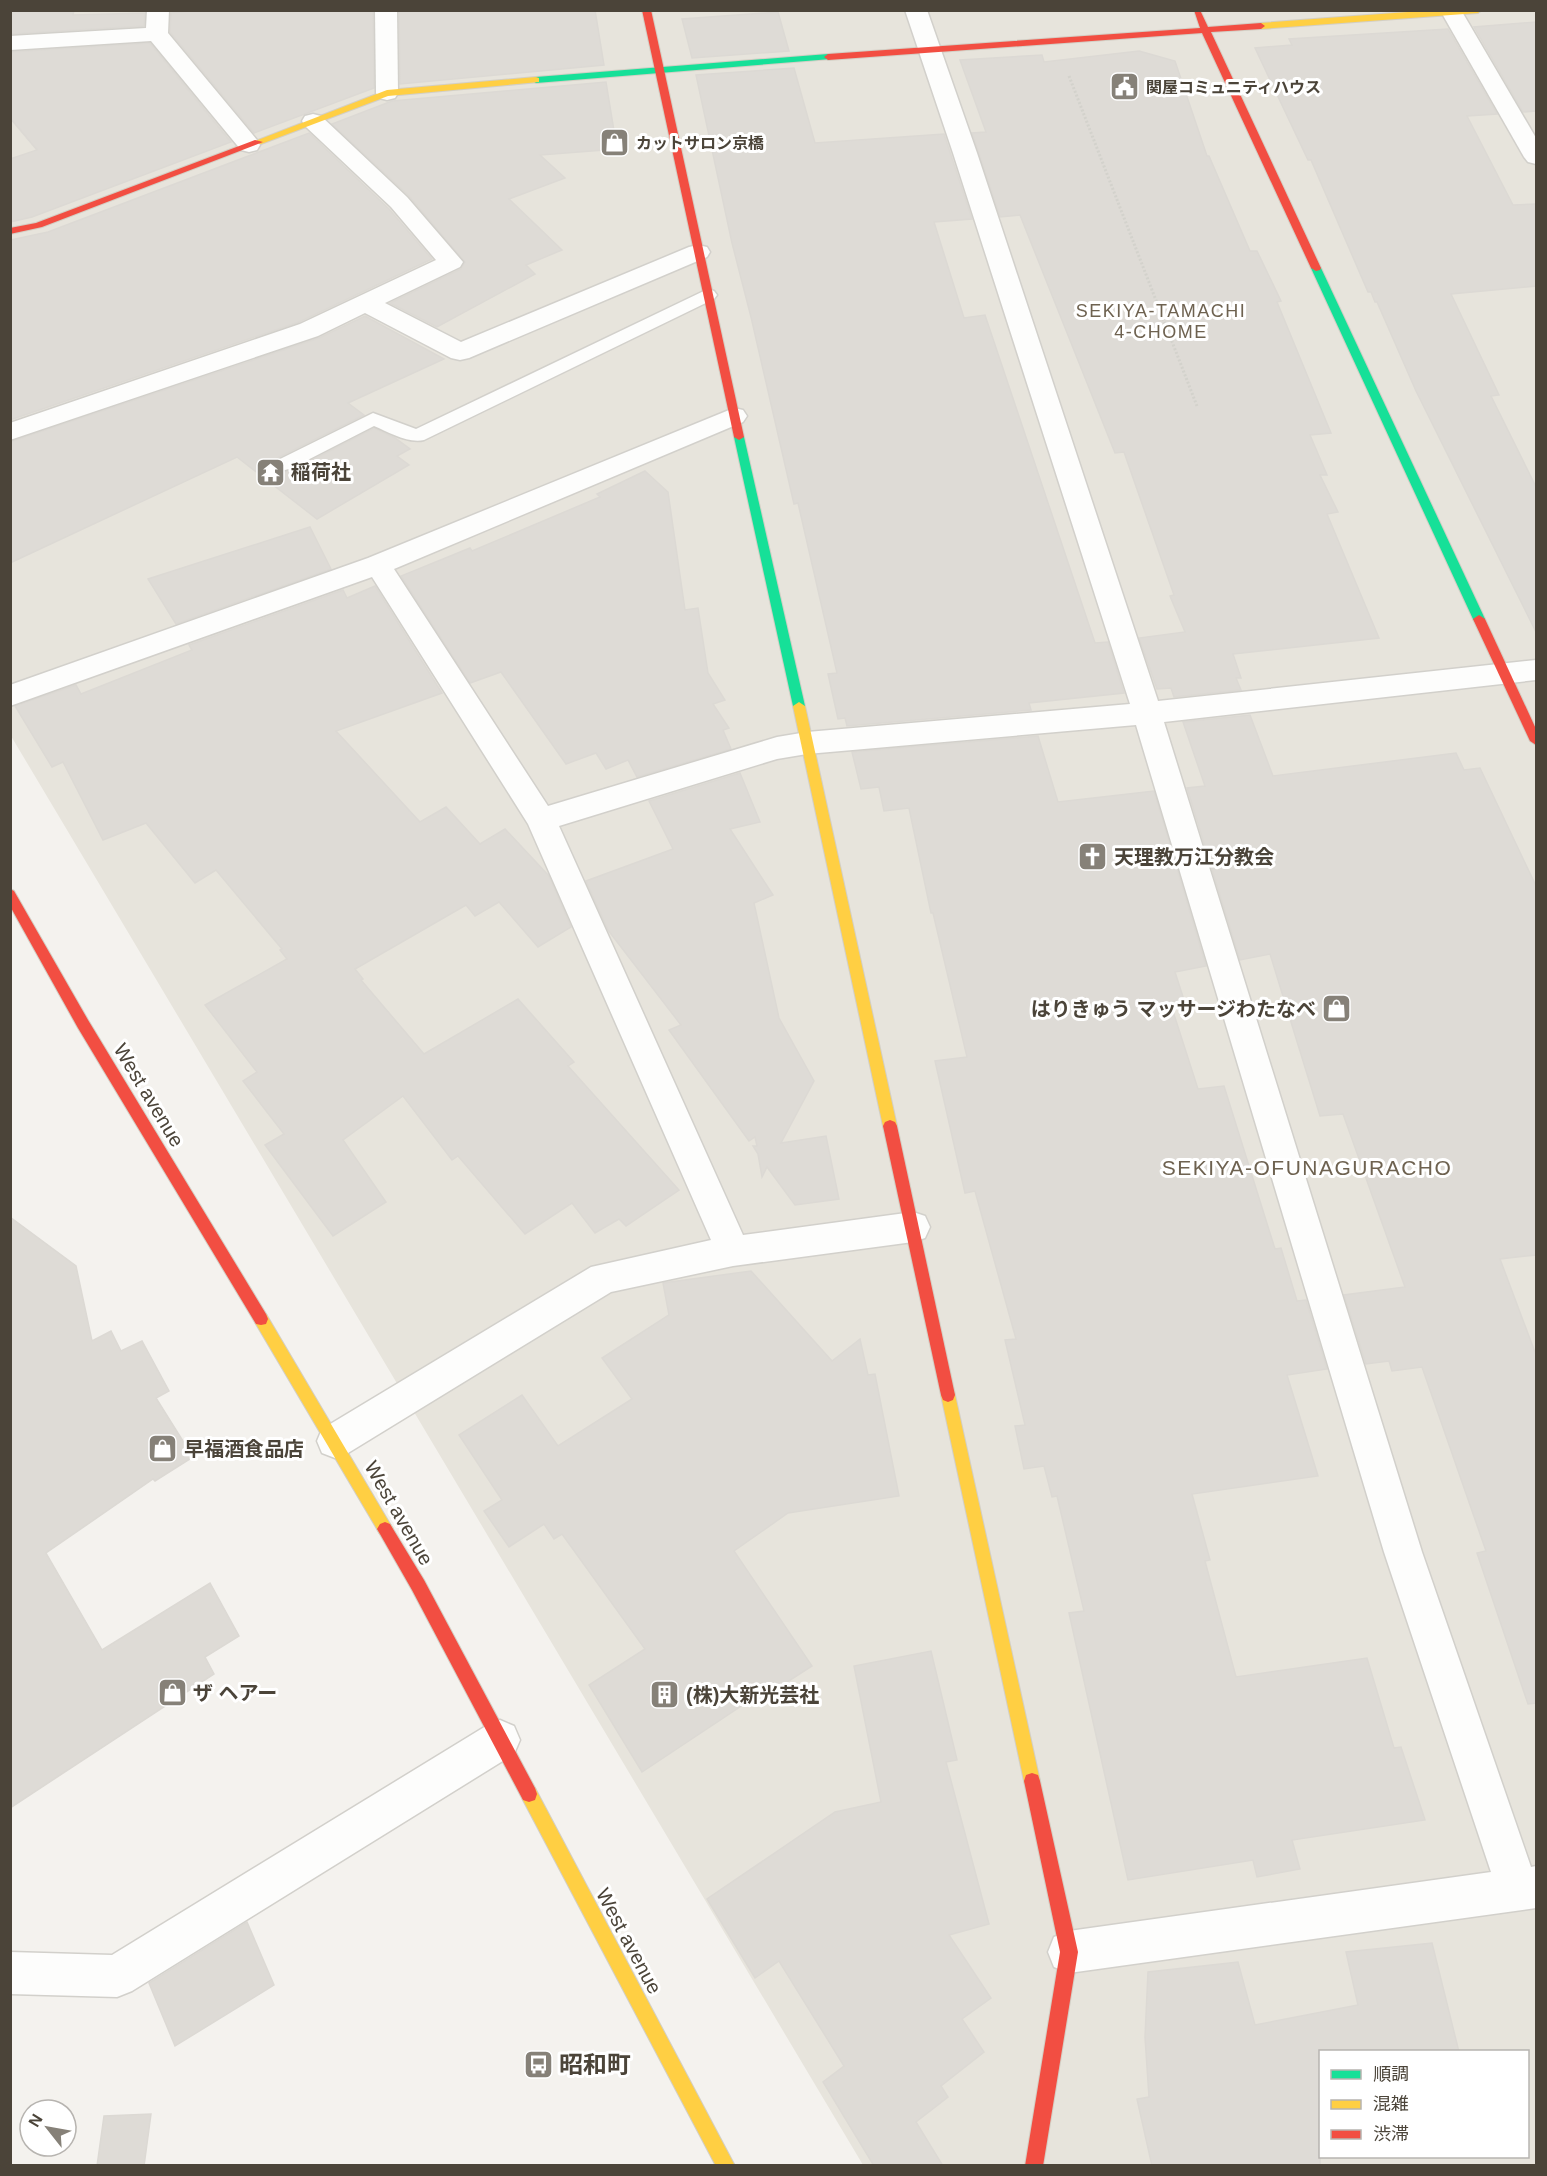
<svg xmlns="http://www.w3.org/2000/svg" width="1547" height="2176" font-family="Helvetica,'Noto Sans JP',sans-serif">
<style>
.residential{fill:#e7e4dc;fill-rule:evenodd}
.building{fill:#dedbd6;stroke:#dcd9d4;stroke-width:1.5}
.lines{fill:none;stroke-linecap:round;stroke-linejoin:round}
.lane-casing{stroke:#d2d0cb;stroke-width:3}
.street-casing{stroke:#d2d0cb;stroke-width:3}
.fast-casing{stroke:#d3cfc5;stroke-width:2}
.slow-casing{stroke:#d3cfc5;stroke-width:2}
.jam-casing{stroke:#d3cfc5;stroke-width:2}
.path{stroke:#d3d2cc;stroke-width:3;stroke-dasharray:2 2;stroke-linecap:butt}
.lane{fill:#fdfdfc;fill-rule:evenodd}
.street{fill:#fdfdfc;fill-rule:evenodd}
.fast{fill:#16e098;fill-rule:evenodd}
.slow{fill:#ffcf43;fill-rule:evenodd}
.jam{fill:#f24e42;fill-rule:evenodd}
.labels{text-anchor:middle;stroke-width:6;stroke-linejoin:round;paint-order:stroke}
.far-poi-label{font-size:16px;font-weight:bold;fill:#4b4439;stroke:#fff;text-anchor:start}
.far-neighbourhood-label{font-size:18px;letter-spacing:1.5px;fill:#6e6250;stroke:#fff}
.poi-label{font-size:20px;font-weight:bold;fill:#4b4439;stroke:#fff;text-anchor:start}
.street-label{font-size:20px;fill:#4b4439;stroke:#fff}
.neighbourhood-label{font-size:21px;letter-spacing:1.5px;fill:#6e6250;stroke:#fff}
.near-poi-label{font-size:24px;font-weight:bold;fill:#4b4439;stroke:#fff;text-anchor:start}
</style>
<rect width="100%" height="100%" fill="#f4f2ee"/>
<path class="residential" d="M10,11H1536V2165H863L11,736ZM1320,2052H1528V2156H1320Z"/>
<g class="building">
<path d="M10,10H74L73,15L145,13L144,26L10,34Z"/>
<path d="M199,10H373L374,88L254,133L170,32L171,13Z"/>
<path d="M399,10H595L604,65L400,84Z"/>
<path d="M778,12L789,51L692,58L682,19Z"/>
<path d="M1536,22V111L1523,112L1474,27Z"/>
<path d="M1448,29L1497,114L1467,116L1513,205L1536,204V286L1451,294L1499,395L1491,396L1536,487V632L1416,391L1377,302H1375L1371,292H1368L1311,160H1308L1255,48L1292,45L1289,39Z"/>
<path d="M150,43L231,142L32,217L10,222V159L37,150L10,118V52Z"/>
<path d="M1139,51L1175,61L1207,156H1209L1250,251H1257L1281,301L1277,302L1331,433L1310,435L1327,475H1320L1338,512L1327,514L1379,638L1233,654L1241,678H1236L1241,690L1174,697L1171,688L1157,689L1139,638L1185,632L1170,596L1174,595L1124,452L1115,453L1020,215L1000,217L972,133L986,132L960,60L1042,55L1044,62Z"/>
<path d="M794,68L815,143L944,134L972,219L934,222L964,318L985,315L1095,643L1108,642L1124,693L1029,703L1031,710L847,726L845,718L838,719L828,674L837,673L798,503L794,504L751,317L732,243L696,75Z"/>
<path d="M606,82L617,149L540,155L565,178L509,199L562,250L526,265L535,274L437,327L390,303L461,269L465,262L409,196L332,124L392,101Z"/>
<path d="M309,133L389,209L432,259L299,322L10,420V240L48,232Z"/>
<path d="M365,316L444,359L348,403L364,415L277,458L273,464L277,470L284,472L293,470L374,428L395,438L410,449L397,456L409,465L317,519L237,457L10,563V442L319,338Z"/>
<path d="M645,471L668,492L685,610L698,608L708,673L725,700L713,704L729,728L723,730L731,749L637,777L628,760L606,769L596,753L566,764L501,672L470,683L401,576L470,548L472,551L600,497L597,494Z"/>
<path d="M310,527L331,569L176,624L148,579Z"/>
<path d="M375,586L442,693L336,731L420,822L446,807L480,844L505,829L549,876L571,927L538,947L499,902L475,916L466,905L355,969L363,979L361,980L424,1054L518,999L574,1062L568,1066L679,1190L626,1226L619,1219L595,1233L572,1203L525,1234L458,1156L452,1160L403,1096L343,1140L386,1202L333,1236L265,1145L284,1134L243,1081L257,1072L205,1005L287,959L280,950L282,949L216,870L195,883L146,823L103,840L63,762L52,767L15,706L76,685L81,694L192,650L189,645L343,590L347,598Z"/>
<path d="M1250,715L1273,776L1456,753L1464,770L1480,768L1536,886V1255L1500,1259L1536,1355V1703L1528,1704L1477,1553L1486,1551L1422,1367L1392,1371L1389,1361L1366,1364L1344,1295L1405,1287L1343,1114L1320,1116L1270,954L1240,960L1187,788L1205,786L1183,722Z"/>
<path d="M1038,736L1058,802L1154,791L1206,966L1175,972L1184,1000L1170,1002L1198,1089L1224,1086L1275,1249L1281,1248L1297,1301L1306,1300L1327,1369L1287,1375L1318,1476L1192,1494L1210,1560L1205,1561L1236,1677L1367,1658L1394,1748L1401,1747L1425,1820L1292,1840L1300,1869L1257,1877L1253,1860L1128,1880L1069,1613L1084,1611L1057,1496L1052,1497L1044,1466L1024,1469L1015,1426L1025,1425L1005,1340L1016,1339L975,1191L965,1193L935,1061L967,1057L933,913H931L909,808L884,811L879,787L861,789L852,752Z"/>
<path d="M740,773L760,822L730,829L773,895L754,903L779,1018L814,1081L781,1143L826,1136L839,1199L795,1205L767,1167L762,1177L758,1154L753,1146H757L755,1137L749,1141L669,1030L681,1025L608,930L586,881L673,849L649,801Z"/>
<path d="M10,1217L76,1266L92,1341L111,1331L121,1351L142,1341L169,1391L156,1398L193,1457L155,1481L153,1479L46,1553L102,1650L210,1583L239,1636L205,1657L214,1674L10,1808Z"/>
<path d="M751,1271L832,1361L860,1339L868,1375L875,1374L899,1496L788,1513L734,1551L812,1666L764,1697L761,1693L642,1772L589,1685L645,1649L562,1534L554,1539L544,1524L509,1547L484,1511L502,1500L459,1435L522,1395L558,1446L632,1399L602,1358L669,1315L663,1283Z"/>
<path d="M931,1651L957,1760L946,1762L989,1924L949,1935L991,1998L962,2019L984,2052L941,2086L948,2097L916,2122L943,2166H874L823,2082L844,2066L779,1961L755,1978L707,1899L835,1812L881,1802L854,1666Z"/>
<path d="M247,1922L274,1985L175,2046L149,1983Z"/>
<path d="M1432,1943L1459,2052H1320V2166H1152L1137,2099L1149,2097L1145,2037L1148,1972L1238,1962L1255,2025L1358,2005L1346,1952Z"/>
<path d="M151,2114L144,2166H97L104,2116Z"/>
</g>
<g class="lines">
<defs>
<path id="lane" d="M708,289L714,291L717,295L714,299L424,440C409,444 388,432 374,426L292,468L285,470L278,468L275,464L278,460L373,413L416,429Z"/>
<g id="street">
<path d="M147,10H169L168,33L257,140L260,145L257,150L249,152L241,150L151,41L10,50V36L146,28Z"/>
<path d="M375,10H397L398,93L395,98L387,100L379,98L376,93Z"/>
<path d="M905,10H927L977,153L1158,701L1536,660V680L1164,722L1422,1552L1531,1867L1536,1866V1908L1069,1973L1054,1967L1048,1952L1054,1937L1069,1931L1491,1872L1384,1552L1136,725L807,754L777,759L559,826L743,1235L913,1212L925,1216L930,1227L925,1238L913,1242L733,1266L611,1292L348,1453L335,1458L322,1453L317,1441L322,1429L591,1267L711,1240L528,824L372,577L10,706V685L368,558L734,408L743,410L747,416L743,422L394,569L548,806L777,737L807,732L1130,704L953,153Z"/>
<path d="M1440,10H1461L1536,138V164L1528,162L1524,157Z"/>
<path d="M313,114L321,116L407,197L463,262L460,267L385,303L461,342L689,247L698,245L707,247L710,252L707,257L469,358L460,360L451,358L365,313L318,336L10,440V423L300,324L436,260L391,207L305,126L302,121L305,116Z"/>
<path d="M500,1720L514,1726L520,1740L514,1754L132,1991L117,1997L10,1994V1952L112,1955L486,1726Z"/>
</g>
<g id="fast">
<path d="M828,54L831,55V59L536,83L531,80L536,77Z"/>
<path d="M1316,265L1321,268L1485,619L1483,622H1475L1473,619L1311,268Z"/>
<path d="M739,434L744,437L805,706L799,710L793,706L734,437Z"/>
</g>
<g id="slow">
<path d="M1435,10H1482L1478,13L1261,29L1257,26L1261,23Z"/>
<path d="M536,77L539,78V82L388,96L261,144L253,142L387,90Z"/>
<path d="M799,702L805,706L897,1126L895,1130H885L883,1126L793,706Z"/>
<path d="M261,1313L266,1314L390,1524L393,1529L390,1534L385,1536L380,1534L256,1324L254,1319L256,1314Z"/>
<path d="M948,1388L953,1390L955,1395L1040,1781L1038,1787L1032,1789L1026,1787L1024,1781L941,1395L943,1390Z"/>
<path d="M529,1786L535,1788L735,2166H716L523,1800L521,1794L523,1788Z"/>
</g>
<g id="jam">
<path d="M642,10H651L744,437L739,440L734,437Z"/>
<path d="M1194,10H1200L1208,27L1261,23L1265,26L1261,29L1211,32L1321,268L1320,270L1316,271L1311,268L1202,33L828,60L824,57L828,54L1200,28Z"/>
<path d="M255,140L263,142L42,227L10,234V228L36,223Z"/>
<path d="M1479,615L1485,619L1536,729V745L1530,741L1473,619Z"/>
<path d="M10,889L14,891L88,1020L266,1314L268,1319L266,1324L261,1325L256,1324L78,1028L10,906Z"/>
<path d="M890,1120L895,1122L897,1126L955,1395L953,1400L948,1402L943,1400L941,1395L883,1126L885,1122Z"/>
<path d="M385,1522L390,1524L424,1580L535,1788L537,1794L535,1800L529,1802L523,1800L412,1590L380,1534L377,1529L380,1524Z"/>
<path d="M1032,1773L1038,1775L1040,1781L1078,1952L1043,2166H1025L1060,1952L1024,1781L1026,1775Z"/>
</g>
</defs>
<use href="#lane" class="lane-casing"/>
<use href="#street" class="street-casing"/>
<use href="#fast" class="fast-casing"/>
<use href="#slow" class="slow-casing"/>
<use href="#jam" class="jam-casing"/>
<path class="path" d="M1069,76L1197,406"/>
<use href="#lane" class="lane"/>
<use href="#street" class="street"/>
<use href="#fast" class="fast"/>
<use href="#slow" class="slow"/>
<use href="#jam" class="jam"/>
</g>
<defs>
<symbol id="civic-square" viewBox="-11 -11 22 22"><rect x="-9" y="-9" width="18" height="18" rx="4" fill="#868178" stroke="#fff"/><path d="M-.6-6.5H3V-4.5H.6V-3L4-1V1h2V6H-6V1h2V-1L-.6-3ZM-1.2 2.5V6h2.4V2.5Z" fill="#fff"/></symbol>
<symbol id="shop-square" viewBox="-11 -11 22 22"><rect x="-9" y="-9" width="18" height="18" rx="4" fill="#868178" stroke="#fff"/><path d="M-5-2.5h2.3a2.7 3.5 0 0 1 5.4 0H5L5.5 6h-11ZM-1.5-2.5h3a1.5 2.3 0 0 0-3 0Z" fill="#fff"/></symbol>
<symbol id="temple-square" viewBox="-11 -11 22 22"><rect x="-9" y="-9" width="18" height="18" rx="4" fill="#868178" stroke="#fff"/><path d="M0-6L5-2H3V0L6.5 2.5H4V6H1.5V3h-3V6H-4V2.5H-6.5L-3 0V-2H-5Z" fill="#fff"/></symbol>
<symbol id="church-square" viewBox="-11 -11 22 22"><rect x="-9" y="-9" width="18" height="18" rx="4" fill="#868178" stroke="#fff"/><path d="M-1.2-6h2.4v3.5h3.3v2.4h-3.3V6h-2.4V-.1h-3.3v-2.4h3.3Z" fill="#fff"/></symbol>
<symbol id="building-square" viewBox="-11 -11 22 22"><rect x="-9" y="-9" width="18" height="18" rx="4" fill="#868178" stroke="#fff"/><path d="M-4-6H4V6H1V3H-1V6H-4ZM-2.5-4.3h1.7v1.8h-1.7ZM.8-4.3h1.7v1.8H.8ZM-2.5-1h1.7V.8h-1.7ZM.8-1h1.7V.8H.8Z" fill="#fff"/></symbol>
<symbol id="bus-square" viewBox="-11 -11 22 22"><rect x="-9" y="-9" width="18" height="18" rx="4" fill="#868178" stroke="#fff"/><path d="M-5-6H5V4H4V6H2V4H-2V6H-4V4H-5ZM-3.5-4V0h7V-4ZM-3.5 1.2v1.5H-2V1.2ZM2 1.2v1.5H3.5V1.2Z" fill="#fff"/></symbol>
</defs>
<g fill-rule="evenodd">
<use href="#civic-square" x="1108" y="70" width="33" height="33"/>
<use href="#shop-square" x="598" y="126" width="33" height="33"/>
<use href="#temple-square" x="254" y="456" width="33" height="33"/>
<use href="#church-square" x="1076" y="840" width="33" height="33"/>
<use href="#shop-square" x="1320" y="992" width="33" height="33"/>
<use href="#shop-square" x="146" y="1432" width="33" height="33"/>
<use href="#shop-square" x="156" y="1676" width="33" height="33"/>
<use href="#building-square" x="648" y="1678" width="33" height="33"/>
<use href="#bus-square" x="522" y="2048" width="33" height="33"/>
</g>
<g class="labels">
<g class="far-poi-label">
<text x="1146" y="93">関屋コミュニティハウス</text>
<text x="636" y="149">カットサロン京橋</text>
</g>
<g class="far-neighbourhood-label">
<text x="1161" y="317">SEKIYA-TAMACHI<tspan x="1161" dy="21">4-CHOME</tspan></text>
</g>
<g class="poi-label">
<text x="291" y="479">稲荷社</text>
<text x="1114" y="864">天理教万江分教会</text>
<text x="1316" y="1016" text-anchor="end">はりきゅう マッサージわたなべ</text>
<text x="184" y="1456">早福酒食品店</text>
<text x="193" y="1700">ザ ヘアー</text>
<text x="686" y="1702">(株)大新光芸社</text>
</g>
<g class="street-label">
<text transform="translate(149 1095) rotate(59)" y="7">West avenue</text>
<text transform="translate(399 1513) rotate(60)" y="7">West avenue</text>
<text transform="translate(629 1941) rotate(62)" y="7">West avenue</text>
</g>
<g class="neighbourhood-label">
<text x="1307" y="1175">SEKIYA-OFUNAGURACHO</text>
</g>
<g class="near-poi-label">
<text x="559" y="2073">昭和町</text>
</g>
</g>
<rect width="1547" height="2176" fill="none" stroke="#4b4439" stroke-width="24"/>
<rect x="1319" y="2050" width="210" height="108" fill="#ffffff" stroke="#b7b4b0" stroke-width="1.5"/>
<rect x="1331" y="2070" width="30" height="9" fill="#16e098" stroke="#b7b4b0" stroke-width="1.5"/>
<text x="1373" y="2080" font-size="18" fill="#4b4439">順調</text>
<rect x="1331" y="2100" width="30" height="9" fill="#ffcf43" stroke="#b7b4b0" stroke-width="1.5"/>
<text x="1373" y="2110" font-size="18" fill="#4b4439">混雑</text>
<rect x="1331" y="2130" width="30" height="9" fill="#f24e42" stroke="#b7b4b0" stroke-width="1.5"/>
<text x="1373" y="2140" font-size="18" fill="#4b4439">渋滞</text>
<g transform="translate(48 2128) rotate(301)"><circle r="28" fill="#ffffff" stroke="#b7b4b0" stroke-width="1.5"/>
<path d="M0-4.5L10 22L0 15L-10 22Z" fill="#868178"/>
<text y="-9" font-size="16" font-weight="bold" text-anchor="middle" fill="#4b4439">N</text>
</g>
</svg>
